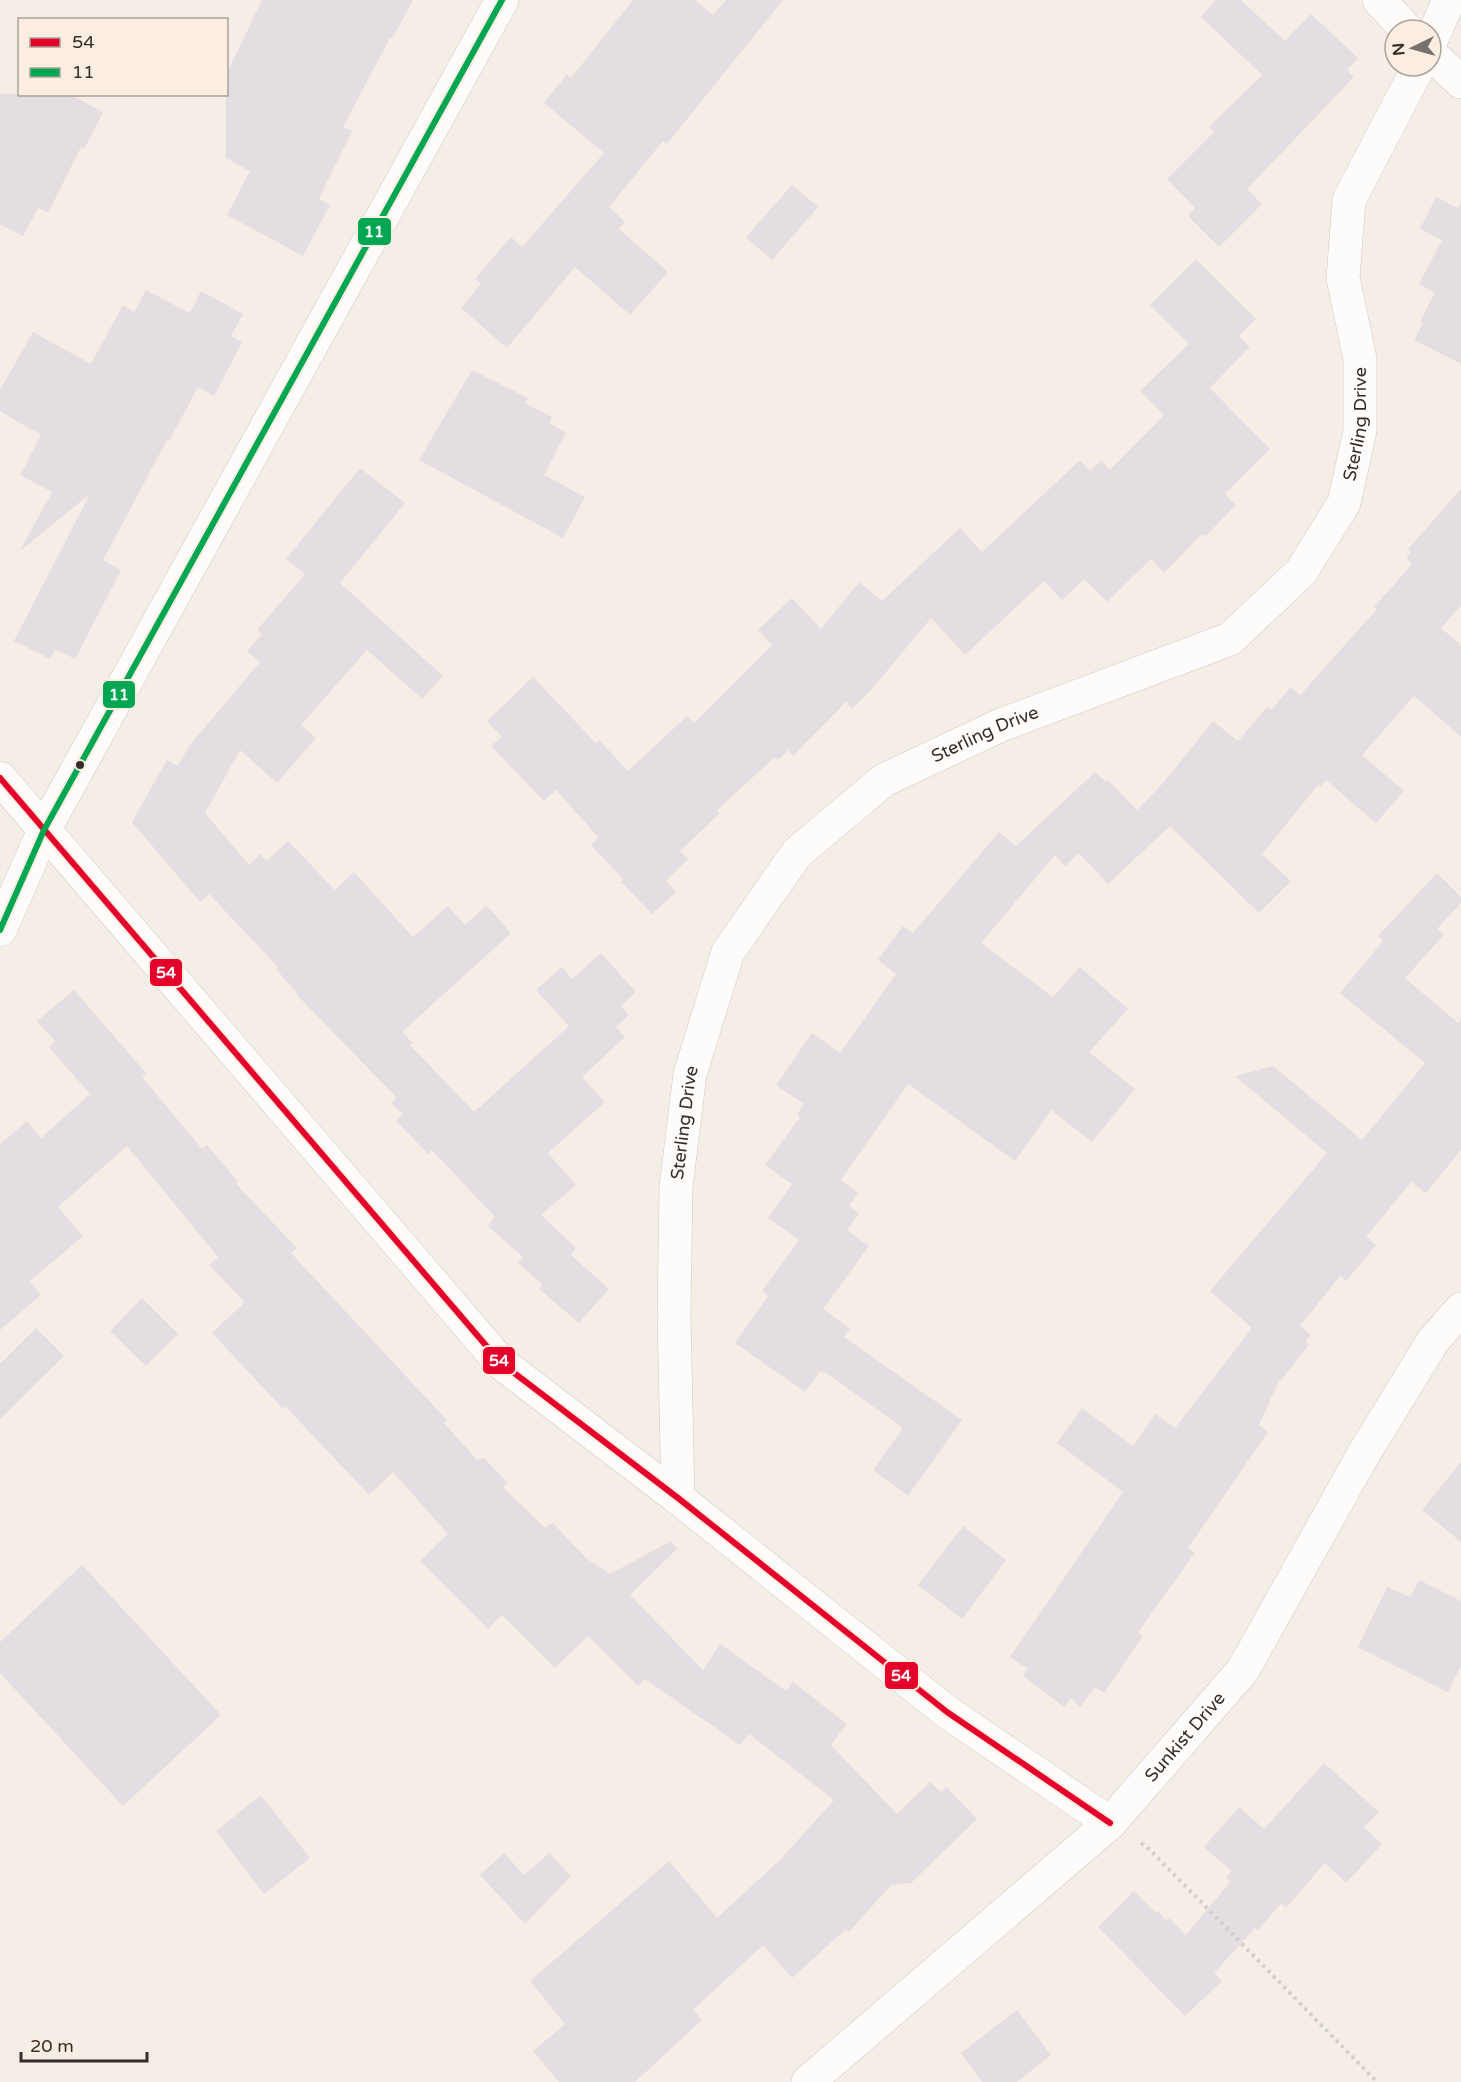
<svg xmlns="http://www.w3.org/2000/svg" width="1461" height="2082" font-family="'Varela Round',sans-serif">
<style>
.building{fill:#e4dde2}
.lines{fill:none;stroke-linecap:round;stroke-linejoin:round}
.street-casing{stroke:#cdc8c3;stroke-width:34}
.path{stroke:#d0cdcb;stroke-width:4;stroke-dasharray:3 4.5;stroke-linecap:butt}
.street{stroke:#fefcfb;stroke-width:33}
.bus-1-casing{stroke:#fbede1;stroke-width:10}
.bus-2-casing{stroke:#fbede1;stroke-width:10}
.bus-1{stroke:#e4002b;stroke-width:6}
.bus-2{stroke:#00a651;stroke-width:6}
.bus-dot{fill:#332e29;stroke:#fbede1;stroke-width:2}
.labels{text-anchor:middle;stroke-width:6;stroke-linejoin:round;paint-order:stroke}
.street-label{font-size:18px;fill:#332e29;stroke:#fbede1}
.line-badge{stroke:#fbede1;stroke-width:2}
.badge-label{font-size:16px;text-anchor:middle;font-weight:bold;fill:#fff}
</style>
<rect width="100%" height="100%" fill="#f5eee7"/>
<g class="building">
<path d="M262,0H413L392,39L390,38L343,127L352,131L319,199L330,205L303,256L227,215L250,171L226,158V75Z"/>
<path d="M633,0H695L713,15L726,0H783L667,144L663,141L609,207L625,222L619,229L668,272L630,315L575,267L507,348L461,308L481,284L475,279L511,237L522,247L604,153L544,103L567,74L571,78Z"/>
<path d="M1216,0H1241L1285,41L1311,14L1358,58L1347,70L1354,77L1247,189L1262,204L1219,247L1188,216L1195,208L1167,179L1214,132L1209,127L1262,75L1201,17Z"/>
<path d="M0,94H69L103,112L84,149L81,147L48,213L38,208L23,236L0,224Z"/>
<path d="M792,185L818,207L772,260L746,237Z"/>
<path d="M1436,197L1458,208L1461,202V364L1414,340L1423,323L1420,321L1435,293L1419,284L1442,240L1420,229Z"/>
<path d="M1196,259L1256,319L1239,336L1250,347L1210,388L1270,449L1225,494L1236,505L1205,537L1202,534L1164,573L1151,559L1107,602L1084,579L1062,600L1044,581L965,655L931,618L872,689L852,709L846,702L793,756L788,750L778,760L775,757L717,810L720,813L680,851L688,859L666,881L676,892L652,914L621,882L624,880L591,845L598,837L556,790L544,801L491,746L502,737L487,721L533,677L596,743L599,740L628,771L687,716L694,723L772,645L758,630L792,598L821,629L859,582L882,601L960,528L982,552L1080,460L1090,471L1101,460L1110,470L1164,415L1140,391L1189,344L1150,305Z"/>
<path d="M146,290L190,313L201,291L243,314L231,336L242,342L214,396L198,387L169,441L167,440L103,560L121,570L75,659L55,649L50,659L14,641L90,494L20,551L52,492L20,475L41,435L0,411V390L33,332L91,364L123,305L134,312Z"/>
<path d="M472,370L528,398L525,403L552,417L549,423L566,433L544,475L585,497L563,538L419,460Z"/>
<path d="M360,468L405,503L340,583L443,676L422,699L367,650L301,725L316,738L277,783L240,750L205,813L249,865L260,854L267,861L288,841L335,890L354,872L413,937L448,906L465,925L486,906L490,909L511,933L402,1032L413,1043L410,1045L474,1112L569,1026L536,990L562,967L572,979L601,953L636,992L621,1006L629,1015L616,1027L625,1037L582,1077L605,1102L548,1153L576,1185L541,1215L576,1248L571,1255L609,1289L579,1323L539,1289L543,1285L518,1263L523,1257L488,1226L495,1217L432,1150L428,1154L396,1121L403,1114L391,1103L397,1098L296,994L297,993L276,969L278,967L209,894L200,902L132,822L167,760L178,766L189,746L260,662L247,651L262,634L257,630L305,574L286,559Z"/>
<path d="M1461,489V605L1441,628L1461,645V737L1414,696L1362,755L1404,791L1376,823L1326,780L1320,787L1318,785L1262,854L1291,881L1259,913L1170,826L1108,884L1079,853L1065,866L1055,855L981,943L1053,997L1080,967L1128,1009L1089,1052L1135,1089L1092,1142L1051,1110L1015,1161L908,1084L841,1180L858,1193L849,1206L859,1213L847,1230L869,1246L823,1309L850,1328L844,1337L962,1420L908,1496L873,1470L903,1428L825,1372L824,1373L820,1371L805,1392L735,1343L768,1296L762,1291L799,1240L768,1218L792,1184L765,1165L800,1117L797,1114L804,1104L776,1085L812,1033L840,1053L896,974L878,960L903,926L913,933L999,832L1016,846L1095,772L1106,782L1108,780L1137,810L1164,782L1213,721L1238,741L1267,707L1271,710L1291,687L1300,695L1377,609L1374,607L1412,564L1406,557L1411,552L1408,549Z"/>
<path d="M1437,873L1461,897V903L1437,929L1444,935L1405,978L1458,1023L1461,1019V1150L1426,1193L1411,1182L1366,1237L1376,1245L1346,1281L1340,1276L1300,1326L1311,1335L1305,1342L1309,1345L1277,1385L1259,1425L1268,1432L1188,1548L1195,1553L1138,1632L1143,1636L1104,1693L1095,1687L1080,1707L1071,1698L1064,1707L1023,1676L1028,1669L1010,1657L1123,1492L1057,1443L1082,1408L1133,1446L1155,1414L1175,1428L1252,1328L1210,1291L1327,1153L1235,1076L1273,1066L1362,1140L1425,1063L1340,993L1383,941L1378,936Z"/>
<path d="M74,990L146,1073L142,1077L202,1149L207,1145L238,1182L236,1184L297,1248L291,1253L447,1420L444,1423L477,1460L484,1458L508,1483L503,1487L545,1528L553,1523L586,1558L610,1574L671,1541L677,1549L630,1595L703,1670L720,1644L786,1691L793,1682L847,1724L831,1745L897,1814L930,1782L941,1792L946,1787L977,1819L911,1883L891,1885L849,1932L846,1929L792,1978L763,1945L693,2010L702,2020L635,2082H559L533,2051L565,2024L530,1981L669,1861L717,1918L781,1859L834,1800L749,1734L740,1745L645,1679L638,1686L588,1636L555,1668L502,1615L488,1629L420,1561L448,1534L393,1472L369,1495L286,1407L283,1409L212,1333L245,1302L209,1265L218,1257L127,1146L58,1207L83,1236L30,1281L41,1295L0,1330V1144L27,1121L41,1138L90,1094L49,1047L55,1041L37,1021Z"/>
<path d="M142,1298L178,1334L146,1366L110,1331Z"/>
<path d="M36,1328L64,1356L0,1419V1364Z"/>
<path d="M1461,1462V1542L1422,1510Z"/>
<path d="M963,1526L1006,1560L962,1619L918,1585Z"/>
<path d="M82,1565L221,1715L123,1806L0,1673V1642Z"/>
<path d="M1419,1580L1461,1601V1666L1448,1692L1358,1647L1387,1587L1410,1597Z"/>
<path d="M1324,1763L1379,1812L1364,1827L1382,1844L1346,1883L1325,1863L1286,1908L1281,1903L1258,1930L1255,1928L1214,1973L1222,1981L1185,2016L1098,1927L1134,1891L1156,1913L1158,1911L1166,1920L1169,1918L1186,1935L1230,1882L1226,1877L1232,1871L1204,1847L1239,1807L1264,1829Z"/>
<path d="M261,1795L310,1858L264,1894L216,1831Z"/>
<path d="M504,1853L524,1875L549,1853L571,1876L525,1924L480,1875Z"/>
<path d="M1017,2010L1051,2055L1017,2082H982L961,2053Z"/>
</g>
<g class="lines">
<defs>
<g id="street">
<path d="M1379,0L1407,30"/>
<path d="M1431,41L1449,0"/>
<path d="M1431,54L1461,82"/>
<path d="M0,778L501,1363L678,1498L947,1712L1110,1823"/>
<path d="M0,930L44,830L502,0"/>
<path id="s1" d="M678,1498L674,1315L676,1187L690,1074L728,952L797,853L884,780L1001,725L1230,639L1301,572L1344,503L1360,431V359L1343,278L1349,200L1419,66"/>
<path id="s2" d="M808,2082L1110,1823L1243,1670L1363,1455L1433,1341L1461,1309"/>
</g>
</defs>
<use href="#street" class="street-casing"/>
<path class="path" d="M1141,1843L1149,1849L1377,2082"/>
<use href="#street" class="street"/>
<defs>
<path id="bus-1" d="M0,778L501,1363L678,1498L947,1712L1110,1823"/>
<path id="bus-2" d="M0,930L44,830L502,0"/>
</defs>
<use href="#bus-1" class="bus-1-casing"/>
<use href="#bus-2" class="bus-2-casing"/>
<use href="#bus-1" class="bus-1"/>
<use href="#bus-2" class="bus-2"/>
</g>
<circle class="bus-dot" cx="80" cy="765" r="5"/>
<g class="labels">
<g class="street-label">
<text dy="6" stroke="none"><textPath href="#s1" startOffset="1420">Sterling Drive</textPath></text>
<text dy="6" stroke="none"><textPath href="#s1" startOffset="898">Sterling Drive</textPath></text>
<text dy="6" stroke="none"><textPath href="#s1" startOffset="376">Sterling Drive</textPath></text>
<text dy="6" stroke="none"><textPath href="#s2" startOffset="512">Sunkist Drive</textPath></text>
</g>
</g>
<g class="line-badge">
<rect x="357" y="217" width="35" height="29" rx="6" fill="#00a651"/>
<rect x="102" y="680" width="34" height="29" rx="6" fill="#00a651"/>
<rect x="149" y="958" width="34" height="29" rx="6" fill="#e4002b"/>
<rect x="482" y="1346" width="34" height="29" rx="6" fill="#e4002b"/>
<rect x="884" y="1661" width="35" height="29" rx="6" fill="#e4002b"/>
</g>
<g class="badge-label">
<text x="374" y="237">11</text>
<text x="119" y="700">11</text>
<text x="166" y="978">54</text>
<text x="499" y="1366">54</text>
<text x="901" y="1681">54</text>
</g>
<rect x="18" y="18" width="210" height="78" fill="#fbede1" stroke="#aba197" stroke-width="1.5"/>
<rect x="30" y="38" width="30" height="9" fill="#e4002b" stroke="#aba197" stroke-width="1.5"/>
<text x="72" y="48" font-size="18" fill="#332e29">54</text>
<rect x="30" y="68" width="30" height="9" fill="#00a651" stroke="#aba197" stroke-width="1.5"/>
<text x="72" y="78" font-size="18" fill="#332e29">11</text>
<g transform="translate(1413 48) rotate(265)"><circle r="28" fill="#fbede1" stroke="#aba197" stroke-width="1.5"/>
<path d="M0-4.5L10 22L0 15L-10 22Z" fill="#77716c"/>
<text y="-9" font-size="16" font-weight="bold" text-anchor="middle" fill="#332e29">N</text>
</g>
<path d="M21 2052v9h126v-9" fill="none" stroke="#332e29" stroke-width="3"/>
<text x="30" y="2052" font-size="18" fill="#332e29" stroke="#fbede1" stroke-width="4.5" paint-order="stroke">20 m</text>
</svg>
